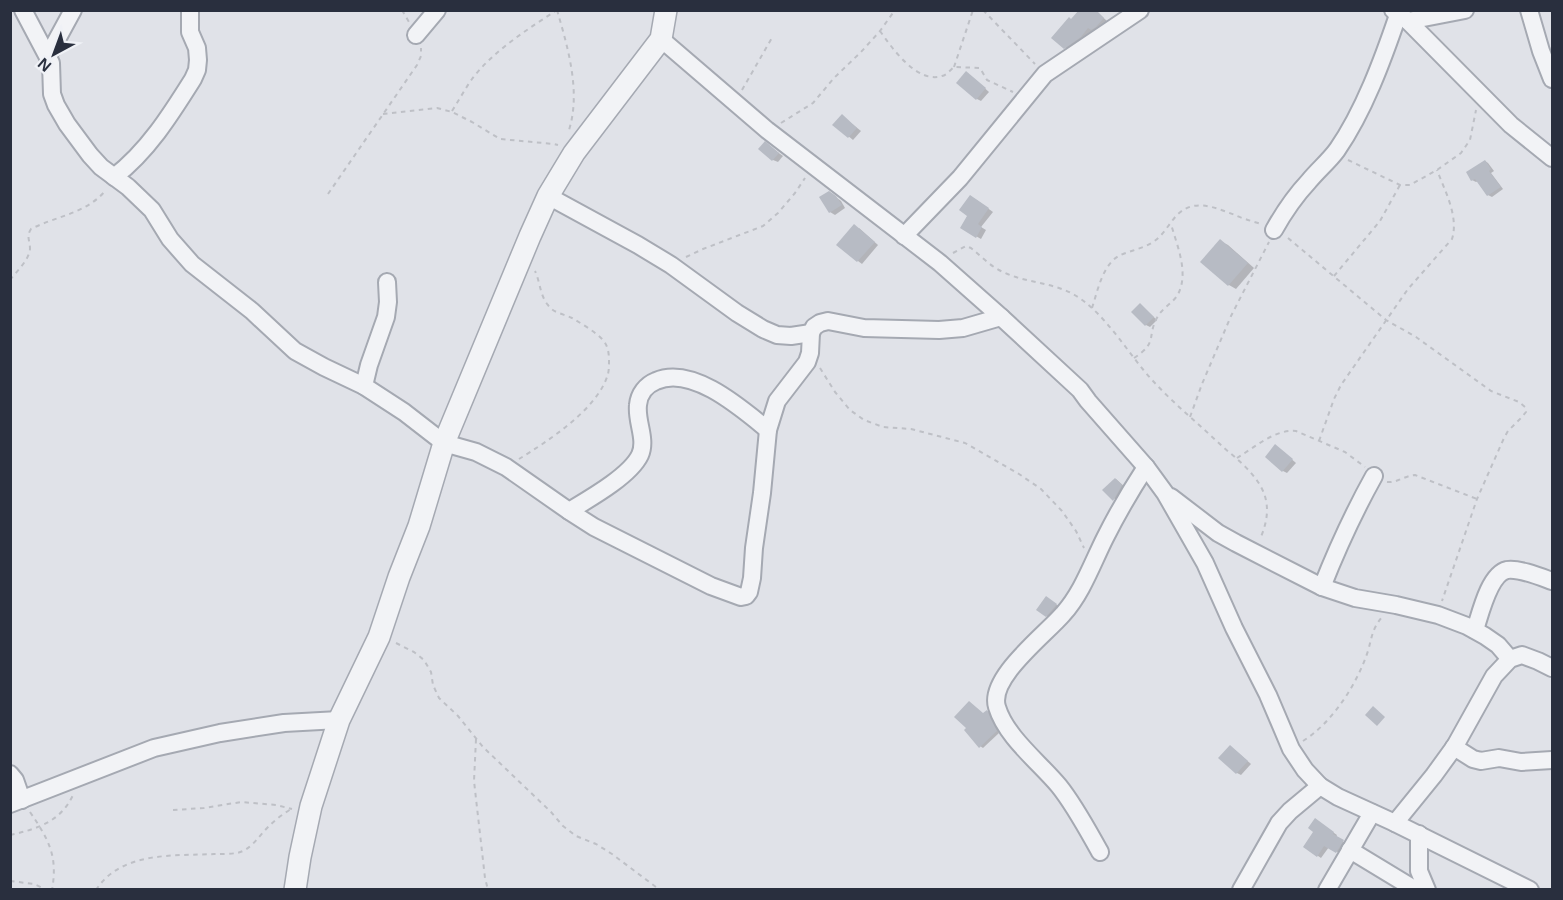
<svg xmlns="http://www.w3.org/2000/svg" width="1563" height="900" font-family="Arial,sans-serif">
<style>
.shadow{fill:#0003}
.building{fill:#b7bbc4}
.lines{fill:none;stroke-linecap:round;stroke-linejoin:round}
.minor-casing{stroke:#a5a9b2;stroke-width:20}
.tertiary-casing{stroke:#a5a9b2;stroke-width:24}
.path{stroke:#bec0c6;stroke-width:2;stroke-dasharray:4.5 4.5;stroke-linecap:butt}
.minor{stroke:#f2f3f6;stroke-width:16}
.tertiary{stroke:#f2f3f6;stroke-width:21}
</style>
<rect width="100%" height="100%" fill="#e0e2e8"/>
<g class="shadow">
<path d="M1095,10L1107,21L1101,29L1097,32L1093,30L1085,39L1069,50L1065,47L1072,21Z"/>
<path d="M971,76L989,92L981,101L977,99Z"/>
<path d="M846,119L861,131L853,140L835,125Z"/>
<path d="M769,146L783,156L778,162L773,160Z"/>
<path d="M1485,161L1488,163L1494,171L1491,173L1503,189L1492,197L1488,195L1478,181L1476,182L1472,180Z"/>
<path d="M833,195L841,201L845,208L835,215L830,212Z"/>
<path d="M975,199L993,212L981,227L986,230L981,239L962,228Z"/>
<path d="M859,228L878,245L862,264L858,261Z"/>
<path d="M1220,241L1228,245L1254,268L1236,289L1229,285Z"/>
<path d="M1144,308L1157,320L1150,327L1146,325Z"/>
<path d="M1280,449L1296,463L1287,473L1283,471Z"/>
<path d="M1116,479L1126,488L1118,502L1105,490Z"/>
<path d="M1050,600L1061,608L1051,618L1046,616Z"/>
<path d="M987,711L990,713L999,733L983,748L980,746L984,715Z"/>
<path d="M1235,750L1251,764L1241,775L1237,773Z"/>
<path d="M1315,820L1337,835L1336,837L1347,844L1341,854L1329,847L1321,858L1305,847L1315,832Z"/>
</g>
<g class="building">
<path d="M1079,10H1096L1104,18L1096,27L1091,30L1088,28L1081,37L1064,49L1051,38L1069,17L1071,19Z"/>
<path d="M966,71L986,88L976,100L956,83Z"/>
<path d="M842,114L857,128L848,138L832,125Z"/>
<path d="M765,141L779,153L772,161L758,149Z"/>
<path d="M1485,160L1491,169L1489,171L1501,187L1487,196L1475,179L1471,181L1466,172Z"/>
<path d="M829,191L836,196L842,205L829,213L819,197Z"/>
<path d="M970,195L989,208L978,224L982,227L976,238L960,228L967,216L959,210Z"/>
<path d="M854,224L875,242L857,262L836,245Z"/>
<path d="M1220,239L1248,263L1228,286L1200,262Z"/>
<path d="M1140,303L1154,317L1145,326L1131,312Z"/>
<path d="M1275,444L1293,459L1282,472L1265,457Z"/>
<path d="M1115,478L1122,485L1113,501L1102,490Z"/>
<path d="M1046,596L1057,604L1046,617L1036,610Z"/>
<path d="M969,701L983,713L987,710L997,731L979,748L964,730L966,728L954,717Z"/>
<path d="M1373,706L1385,717L1377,726L1365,715Z"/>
<path d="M1230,745L1248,761L1236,774L1218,758Z"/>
<path d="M1315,818L1334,832L1333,834L1344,840L1336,853L1324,846L1317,857L1303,847L1313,832L1308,828Z"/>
</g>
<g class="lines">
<defs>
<g id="minor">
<path d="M23,10L51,63L52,94L56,105L67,124L90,155L101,167L128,187L152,210L170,239L192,264L252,311L295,351L324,367L364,386L404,412L444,443L476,452L506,467L569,511L594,527L711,586L741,597L746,596L749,592L752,578L754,548L762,493L768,430L777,401L807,362L810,353L811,333L814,327L820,323L828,321L864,328L939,330L963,328L1001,317"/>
<path d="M1393,10L1408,21L1511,125L1552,158"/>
<path d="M1529,10L1541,51L1552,79"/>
<path d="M1408,21L1465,10"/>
<path d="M416,35L437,10"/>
<path d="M661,39L767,130L940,263L1001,317L1080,390L1088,401L1146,467L1165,493L1205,563L1234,628L1268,695L1291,749L1305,770L1320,786L1338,797L1395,823L1530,890"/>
<path d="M48,56L73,10"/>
<path d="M114,177C148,151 171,114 193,79L197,70L198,60L197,48L190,32V10"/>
<path d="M548,196L638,245L671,265L737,313L763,329L777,335L791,336L811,333"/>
<path d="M1274,230C1284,212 1295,196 1309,181C1318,170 1329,161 1337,150C1364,111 1383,59 1398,15"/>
<path d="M904,236L960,178L1045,74L1140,10"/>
<path d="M364,386L369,365L386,317L388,302L387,282"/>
<path d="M1171,497L1218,533L1236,543L1322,587L1355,598L1396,605L1438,615L1467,626L1485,636L1498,645L1510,659"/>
<path d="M569,511C589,499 630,476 640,455C647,439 636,422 638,405C639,394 646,385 656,381C692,365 741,408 768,430"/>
<path d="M1322,587C1337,549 1354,512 1374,476"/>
<path d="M1475,630C1480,615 1489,574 1507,570C1519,568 1541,577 1552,581"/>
<path d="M1454,747L1473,759L1481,761L1499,758L1521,762L1552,760"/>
<path d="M10,774L15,780L22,800"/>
<path d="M10,804L154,748L220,733L284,723L339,720"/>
<path d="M1395,823L1434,775L1455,746L1494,676L1510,659L1522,655L1538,661L1552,668"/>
<path d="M1419,834V871L1427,890"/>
<path d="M1350,850L1416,890"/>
<path d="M1100,852C1087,829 1075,806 1059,786C1039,762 1006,737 997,707C988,678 1045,635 1063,614C1082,593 1092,564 1105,538C1117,514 1131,490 1146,467"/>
<path d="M1241,890L1279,823L1290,811L1320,786"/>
<path d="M1327,890L1372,813"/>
</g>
<path id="tertiary" d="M295,890L300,857L311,806L339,720L379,637L399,577L419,526L444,443L530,236L548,196L574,153L661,39L666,10"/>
</defs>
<use href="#minor" class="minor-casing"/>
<use href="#tertiary" class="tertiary-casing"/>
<g class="path">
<path d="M402,10L409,22"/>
<path d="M557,10C568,48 581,92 569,130"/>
<path d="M983,10L1035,64"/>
<path d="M880,31C892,48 917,84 942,76C947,75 950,70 954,67L980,68L987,80L1013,92"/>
<path d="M954,67L973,10"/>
<path d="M742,90L773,36"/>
<path d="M452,111C459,100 465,89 472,79C493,51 528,29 557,10"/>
<path d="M383,114L437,108L452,112L472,122L500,139L554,144L558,145"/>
<path d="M781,123L813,103L834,78L861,52L880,31L895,10"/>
<path d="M1348,160L1400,185H1410L1437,170L1461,153L1470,140L1476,110"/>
<path d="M328,194L417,65L421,56V48"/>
<path d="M1288,238L1386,320L1416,337L1491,391L1519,402L1525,407L1526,412L1522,417L1508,431L1504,438L1477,499L1442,601"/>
<path d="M953,253L966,246L971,248C981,256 991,267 1003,272C1026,283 1051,282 1073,294C1105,312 1128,354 1153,381C1175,405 1200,425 1223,447C1237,459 1255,473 1263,491C1270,507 1267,523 1260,539"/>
<path d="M686,257L703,249L763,226L778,213L795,193L805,178"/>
<path d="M1334,276L1380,221L1400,185"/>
<path d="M10,280C17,271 29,260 30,249C30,240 26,237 31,229C56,216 86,214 106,190"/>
<path d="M1092,308C1098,290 1103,261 1123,254C1133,250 1144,248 1153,242C1164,235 1169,223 1178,214C1195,198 1216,208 1235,215C1243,219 1252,221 1261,224"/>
<path d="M1134,358C1159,342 1146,336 1158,316C1163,308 1172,303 1177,296C1190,274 1177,246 1171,224"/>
<path d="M820,368L835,392L850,410L864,420L883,427L911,429L965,443L1019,474L1041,489L1062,511L1076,531L1084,548"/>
<path d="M1190,417L1202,384L1231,316L1269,242"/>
<path d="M1319,441L1334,399L1341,385L1408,289L1452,239C1459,217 1445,191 1437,170"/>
<path d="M1237,458C1255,447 1275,429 1296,431L1345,452L1365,467"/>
<path d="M519,459C548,441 598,409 608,374C609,370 609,365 609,361C609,353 608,345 602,339C594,331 582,324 572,318C564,314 553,313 548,305C540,296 540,281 535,271"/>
<path d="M1387,482C1397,483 1404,476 1415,475L1477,499"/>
<path d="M396,643L414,652L424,660L431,672L433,685L439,698L458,716L483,747L551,812L563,826L576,836L596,844L612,854L660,890"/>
<path d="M476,739L474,781L485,878L488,890"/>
<path d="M1303,741C1333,722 1357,684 1368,651C1372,637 1372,629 1382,617"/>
<path d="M173,810L204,808L241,802L276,805L292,809"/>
<path d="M30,812C49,840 58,856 52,890"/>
<path d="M10,835C38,829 61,821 73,795"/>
<path d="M10,881L34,884L47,890"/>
<path d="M96,890C121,851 174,856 214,854C221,854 230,854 237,853C251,850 258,837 268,827C275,820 284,813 293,808"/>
</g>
<use href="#minor" class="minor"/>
<use href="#tertiary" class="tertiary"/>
</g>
<rect width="1563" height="900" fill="none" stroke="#292f3e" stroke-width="24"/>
<g transform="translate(54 54) rotate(221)" stroke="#eff1f6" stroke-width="4.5" paint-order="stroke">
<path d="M0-4.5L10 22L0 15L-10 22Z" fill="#292f3e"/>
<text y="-9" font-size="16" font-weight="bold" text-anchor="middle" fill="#292f3e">N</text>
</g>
</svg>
